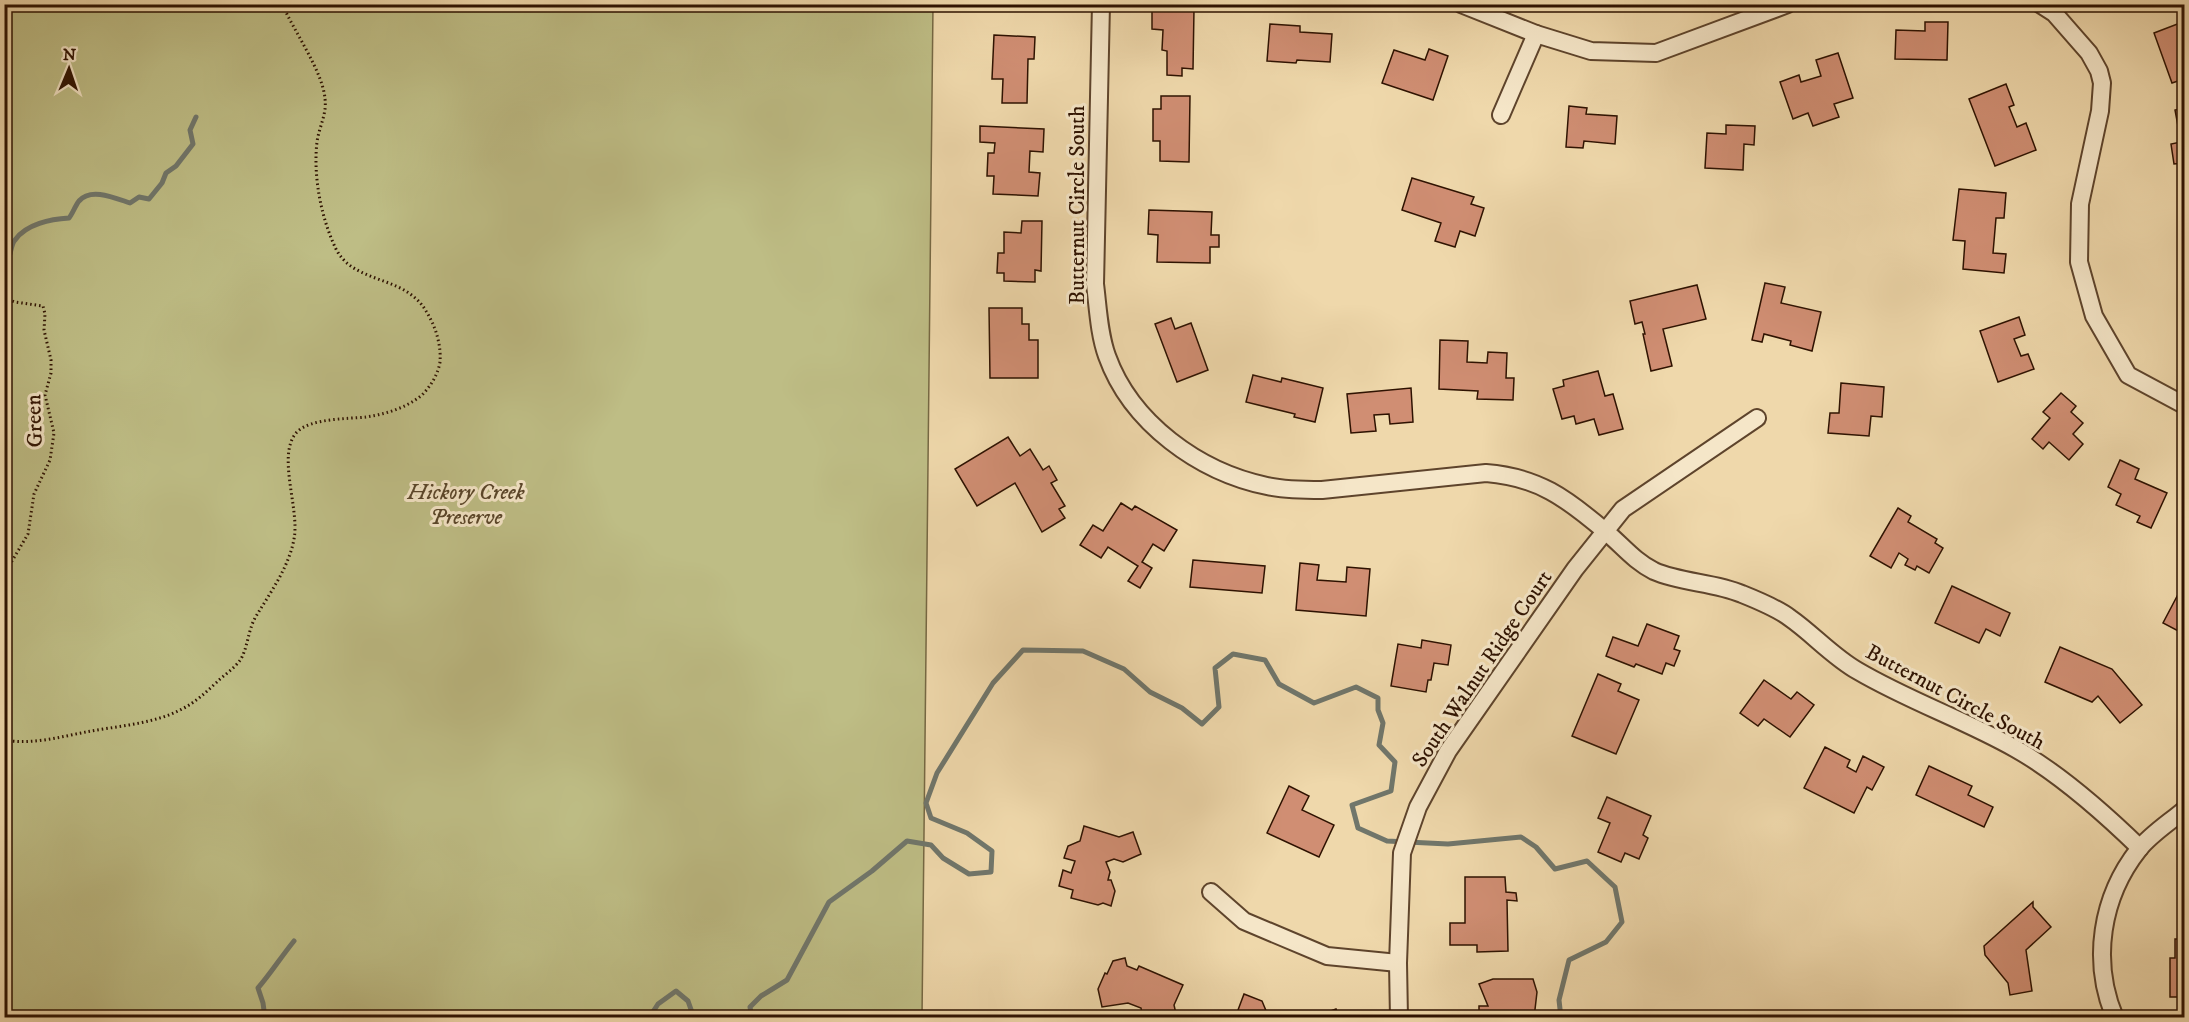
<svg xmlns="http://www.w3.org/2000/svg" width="2189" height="1022" font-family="'IM FELL DW Pica',serif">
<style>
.green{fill:#bebd85;stroke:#766843;stroke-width:1.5}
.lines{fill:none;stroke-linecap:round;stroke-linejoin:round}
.stream{stroke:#70766b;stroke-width:5}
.building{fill:#d08e73;stroke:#2e1201;stroke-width:1.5}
.street-casing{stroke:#5e442c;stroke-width:20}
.path{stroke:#2e1201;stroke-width:3;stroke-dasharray:1.5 3;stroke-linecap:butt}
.street{stroke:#f5e6c8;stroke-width:16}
.labels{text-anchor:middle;stroke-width:6;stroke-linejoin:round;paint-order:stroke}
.street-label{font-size:22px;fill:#2e1201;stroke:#f5e6c8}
.park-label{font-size:22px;font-style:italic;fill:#594529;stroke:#f5e6c8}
</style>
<rect width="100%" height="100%" fill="#efd8ab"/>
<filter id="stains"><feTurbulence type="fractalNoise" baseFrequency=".00333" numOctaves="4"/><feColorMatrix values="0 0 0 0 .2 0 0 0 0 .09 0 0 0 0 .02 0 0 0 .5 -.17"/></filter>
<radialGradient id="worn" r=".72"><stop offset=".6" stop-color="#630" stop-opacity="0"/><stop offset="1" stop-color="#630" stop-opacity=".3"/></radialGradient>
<path class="green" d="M5,4L933,5L922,1017H5Z"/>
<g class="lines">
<g class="stream">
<path d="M4,256L10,254C11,250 12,243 15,240C26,224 51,219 69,218C73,213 75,206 79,201C91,187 115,198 130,203L139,197L149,199L162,183L166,173L176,166L193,144L190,130L196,117"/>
<path d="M265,1018L263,1003L258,988C271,973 281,957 294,941"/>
<path d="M649,1018L658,1004L676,991L688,1001L694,1018"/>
<path d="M752,1018L750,1007L761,996L787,980L829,902L872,871L907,841L931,845L943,858L969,874L991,872L992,851L967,833L931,818L926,803L937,773L993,683L1023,650L1083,651L1124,669L1150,692L1182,708L1202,724L1219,707L1215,668L1233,654L1265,660L1279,684L1314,703L1356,687L1378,698V710L1383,723L1379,745L1395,762L1391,791L1352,805L1358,828L1387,841L1448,844L1521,837L1536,847L1555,869L1587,861L1615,887L1622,922L1606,942L1569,960L1559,1000L1561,1018"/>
</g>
</g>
<g class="building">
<path d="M990,4H1025V11L990,10Z"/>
<path d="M1152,8L1194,9L1193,69L1182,68V76L1167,75V51L1162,50L1163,30L1152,29Z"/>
<path d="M1925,22H1948L1947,60L1895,59L1896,30L1925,31Z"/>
<path d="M2180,23L2184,37V79L2172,83L2154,33Z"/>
<path d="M1270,24L1300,26V32L1332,34L1330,62L1297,60L1296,63L1267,61Z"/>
<path d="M994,35L1035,37L1034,59H1028L1027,103H1002L1003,79H992Z"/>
<path d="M1429,49L1448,56L1433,100L1382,83L1394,50L1425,60Z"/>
<path d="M1838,53L1853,98L1834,104L1839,117L1813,126L1808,113L1793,119L1780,82L1799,75L1801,82L1821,76L1816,60Z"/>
<path d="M2006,84L2014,105L2009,107L2017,127L2026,123L2036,150L1995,166L1969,99Z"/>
<path d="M1161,96H1190L1189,162L1160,161V141H1153V109H1161Z"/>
<path d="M1569,106L1587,108L1586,114L1617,116L1615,144L1584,141L1583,148L1566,147Z"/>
<path d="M2184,108V163L2174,164L2171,144L2181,142L2175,110Z"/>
<path d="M1726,125L1755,126L1754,145L1744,144L1743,170L1705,168L1707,133L1726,134Z"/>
<path d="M980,126L1044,129L1043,152L1030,151L1029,172L1040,173L1038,196L993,194L994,176H987L988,153H994L995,143L980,142Z"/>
<path d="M1412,178L1474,197L1471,204L1484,208L1475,236L1460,231L1455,247L1435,241L1441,223L1402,210Z"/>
<path d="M1959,189L2006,193L2004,218H1996L1993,253L2006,254L2004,273L1963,269L1965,241L1953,240Z"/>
<path d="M1149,210L1212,212L1211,235H1219V247H1210V263L1157,262L1158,235L1148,234Z"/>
<path d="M1022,221H1042L1041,271L1035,270V282L1004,281V273H997L998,253H1004V232L1021,233Z"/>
<path d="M1765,283L1785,287L1781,303L1821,312L1812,351L1790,345L1791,341L1764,334L1762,342L1752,340Z"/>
<path d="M1697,285L1706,319L1663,329L1672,366L1651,371L1643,334H1645L1642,322L1635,324L1630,301Z"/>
<path d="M989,308H1022V324H1029V340H1038V378H990Z"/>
<path d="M2019,317L2025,335L2014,339L2021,356L2028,354L2034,369L1998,382L1980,331Z"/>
<path d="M1171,318L1175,329L1191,323L1208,370L1177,382L1155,324Z"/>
<path d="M1440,340L1468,341L1467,362L1487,363L1488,352L1507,353L1506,378H1514L1513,400L1477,399L1478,391L1439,389Z"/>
<path d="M1598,371L1605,396L1613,394L1623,429L1599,435L1594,419L1576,424L1574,416L1562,419L1553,389L1564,386L1563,380Z"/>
<path d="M1253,375L1281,382L1282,378L1323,388L1315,422L1294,417L1295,414L1246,402Z"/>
<path d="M1841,383L1884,387L1882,417L1871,416L1869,436L1828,433L1830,413H1839Z"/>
<path d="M1411,388L1413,422L1390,424L1389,414L1374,415L1376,431L1351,433L1347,394Z"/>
<path d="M2061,393L2076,406L2071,412L2083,423L2073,434L2083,444L2069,460L2049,442L2043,449L2032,439L2050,418L2043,412Z"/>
<path d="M1008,437L1020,456L1030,449L1043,470L1049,466L1057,480L1051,483L1065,506L1059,509L1065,518L1042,532L1015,483L977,506L955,469Z"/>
<path d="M2120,460L2139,469L2135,479L2167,493L2151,528L2137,522L2140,516L2116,505L2121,494L2108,487Z"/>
<path d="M1121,503L1132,510L1135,506L1177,530L1164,551L1153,544L1142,562L1152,568L1140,588L1128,581L1138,566L1108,547L1101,558L1080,545L1093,525L1103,531Z"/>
<path d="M1898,508L1911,516L1908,522L1937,539L1935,543L1943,548L1929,573L1917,566L1915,570L1905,565L1908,559L1899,553L1891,568L1870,556Z"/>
<path d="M1193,560L1265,566L1262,593L1190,587Z"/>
<path d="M1300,563L1319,565L1317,580L1346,582L1347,567L1370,569L1366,616L1296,610Z"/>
<path d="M2184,583V634L2163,623Z"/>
<path d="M1952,586L2010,613L2000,636L1986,629L1979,643L1935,623Z"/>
<path d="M1647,624L1679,636L1674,649L1680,651L1674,666L1666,663L1662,674L1636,664L1634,667L1606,656L1613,637L1638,646Z"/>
<path d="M1422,640L1451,645L1448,665L1434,663L1431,680H1428L1426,692L1391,686L1398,644L1421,648Z"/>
<path d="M2060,647L2112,669L2142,705L2120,723L2098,696L2092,702L2045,682Z"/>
<path d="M1598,674L1621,684L1618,691L1639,700L1616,754L1572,736Z"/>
<path d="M1764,680L1791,699L1797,692L1814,705L1790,737L1764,719L1758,726L1740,713Z"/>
<path d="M1825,747L1850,760L1847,767L1856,772L1863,756L1884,767L1872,790L1867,787L1854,813L1804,788Z"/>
<path d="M1929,766L1972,786L1968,795L1993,807L1984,827L1916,795Z"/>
<path d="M1289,786L1309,796L1302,810L1334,825L1319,857L1267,833Z"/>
<path d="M1607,797L1651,816L1643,835L1648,838L1639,859L1625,853L1621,862L1598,852L1610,823L1598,818Z"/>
<path d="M1084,826L1119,837L1133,832L1141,854L1123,862L1114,859L1106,862L1110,872L1108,880H1111L1115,891L1111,906L1103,903L1098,905L1071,898L1073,890L1059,886L1063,870L1071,873L1075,861L1064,858L1068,846L1080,841Z"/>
<path d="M1465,877H1505L1506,892L1516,893L1517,901L1507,900L1508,951L1477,952V945H1450V923H1465Z"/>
<path d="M2033,902V907L2051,927L2026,950L2032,991L2010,995L2008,983L1985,955L1984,946Z"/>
<path d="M2181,914H2184V997H2170V958H2175V939H2181Z"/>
<path d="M1125,958L1127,966L1137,970L1139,966L1183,985L1174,1005L1177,1018H1143L1141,1008L1128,1003L1102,1007L1098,989L1105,973L1107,974L1113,961Z"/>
<path d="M1493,979H1533L1537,992L1534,1018H1479V1006H1488L1479,984Z"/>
<path d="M1244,994L1262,1001L1267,1013L1274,1011L1293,1018H1235Z"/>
<path d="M1336,1009L1339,1018H1312Z"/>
</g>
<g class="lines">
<defs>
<g id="street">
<path d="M1101,4L1095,284C1098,308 1099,334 1107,356C1131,423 1199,472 1267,486C1285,490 1304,490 1322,490L1486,473C1538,477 1566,498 1605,531C1622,545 1634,561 1654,571C1681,583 1714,582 1742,594C1757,600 1777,608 1790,618C1813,634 1833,657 1858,671C1909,701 1965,720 2016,749C2060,774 2104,813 2140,848"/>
<path d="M1461,4L1536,34L1591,51L1656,53L1788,4"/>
<path d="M2040,4L2054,13L2089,53L2099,71L2102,83L2100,111L2080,204L2079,262L2094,316L2128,375L2184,405"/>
<path d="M1501,115L1536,34"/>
<path d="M1211,892L1244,921L1327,956L1398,963"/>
<path d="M1399,1018L1398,963L1402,853L1418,807L1448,751L1575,569L1623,509L1757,418"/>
<path d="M2115,1018C2091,961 2101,897 2139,849C2151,834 2170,822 2184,810"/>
</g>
</defs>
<use href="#street" class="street-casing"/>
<g class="path">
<path d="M4,298L15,302L43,306L45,314L44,330L51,360V373L45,395L54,433L50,460L34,494L28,534L12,561L4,562"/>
<path d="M4,740C31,745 60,737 86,732C117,726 154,724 182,709C196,702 206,692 217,682C224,675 235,668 241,659C248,646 248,631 255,618C270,593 289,567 294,539C300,509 276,454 297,432C311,418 348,419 366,417C386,414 406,408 422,395C431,386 438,374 440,362C441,349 438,336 433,324C428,314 423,304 414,297C391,277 351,279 336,249C321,218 313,176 317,142C319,127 327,114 325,99C323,72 294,31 282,4"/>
</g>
<use href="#street" class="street"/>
</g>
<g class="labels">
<g class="street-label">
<text transform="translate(1076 205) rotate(-90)" y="8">Butternut Circle South</text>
<text transform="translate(33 421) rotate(-92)" y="8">Green</text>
<text transform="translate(1481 668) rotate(-56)" y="8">South Walnut Ridge Court</text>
<text transform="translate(1956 696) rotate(28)" y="8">Butternut Circle South</text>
</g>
<g class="park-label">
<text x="466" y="499">Hickory Creek<tspan x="466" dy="25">Preserve</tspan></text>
</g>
</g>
<rect width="2189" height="1022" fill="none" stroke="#efd8ab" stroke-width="24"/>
<rect x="6" y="6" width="2177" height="1010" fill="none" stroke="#2e1201" stroke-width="3"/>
<rect x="12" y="12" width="2165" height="998" fill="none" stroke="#2e1201" stroke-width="1.5"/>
<g transform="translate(69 69) rotate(2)" stroke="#f5e6c8" stroke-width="4.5" paint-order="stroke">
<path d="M0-4.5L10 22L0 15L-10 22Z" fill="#2e1201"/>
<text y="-9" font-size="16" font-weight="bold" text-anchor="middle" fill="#2e1201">N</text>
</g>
<rect width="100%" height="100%" filter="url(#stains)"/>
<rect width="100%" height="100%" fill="url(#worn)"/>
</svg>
